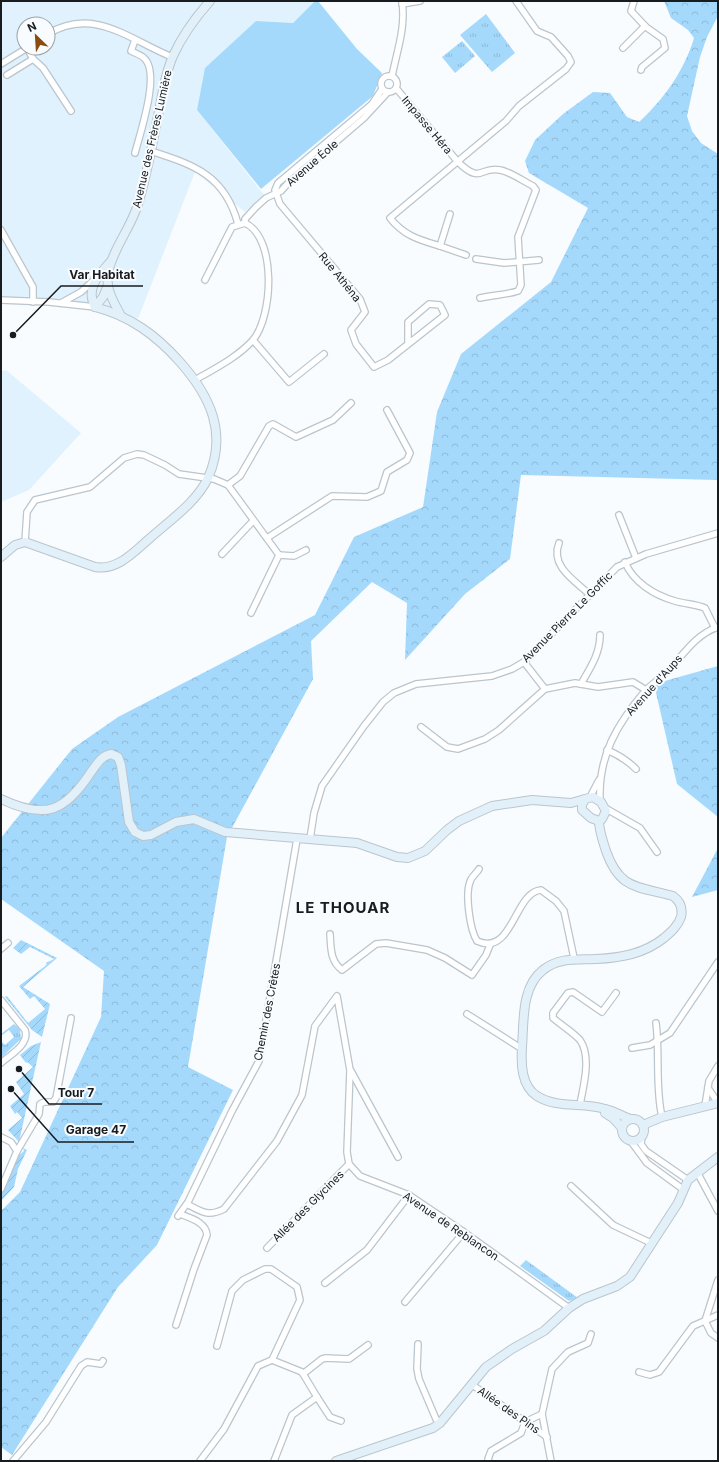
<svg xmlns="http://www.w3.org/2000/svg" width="719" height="1462" font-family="Inter,sans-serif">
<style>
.built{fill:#e1f2ff;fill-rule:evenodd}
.grass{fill:url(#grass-tufts)}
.forest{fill:url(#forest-crowns)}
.garden{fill:url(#garden-furrows)}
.pitch{fill:#a5d9fc}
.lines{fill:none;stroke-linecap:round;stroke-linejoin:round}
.street-casing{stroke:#bbc5cc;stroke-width:8}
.secondary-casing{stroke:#bbc5cc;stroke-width:10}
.street{stroke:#fff;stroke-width:5.5}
.secondary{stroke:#e2f0fa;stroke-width:8}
.labels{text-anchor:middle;stroke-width:4;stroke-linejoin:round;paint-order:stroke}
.street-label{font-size:11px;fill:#181c1f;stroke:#f8fcff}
.district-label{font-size:15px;font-weight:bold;letter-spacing:1px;fill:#181c1f;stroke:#f8fcff}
.leader{fill:none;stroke:#181c1f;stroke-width:1.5}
.callout-dot{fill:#181c1f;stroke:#f8fcff;stroke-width:1.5}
.callout-label{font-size:12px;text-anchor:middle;font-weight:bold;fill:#181c1f;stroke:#f8fcff;stroke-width:4;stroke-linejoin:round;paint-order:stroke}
</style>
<defs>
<pattern id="grass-tufts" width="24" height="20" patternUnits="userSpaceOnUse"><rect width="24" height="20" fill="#a5d9fc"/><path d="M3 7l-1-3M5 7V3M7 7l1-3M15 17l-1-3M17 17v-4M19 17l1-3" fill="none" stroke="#8dbad8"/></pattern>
<pattern id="forest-crowns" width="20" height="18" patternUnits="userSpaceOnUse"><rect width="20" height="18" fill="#a5d9fc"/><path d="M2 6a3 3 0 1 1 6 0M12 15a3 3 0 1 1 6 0" fill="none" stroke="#8dbad8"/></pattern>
<pattern id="garden-furrows" width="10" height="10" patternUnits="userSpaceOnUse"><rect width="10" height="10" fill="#a5d9fc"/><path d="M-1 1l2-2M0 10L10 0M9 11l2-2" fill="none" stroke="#8dbad8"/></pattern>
</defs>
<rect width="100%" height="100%" fill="#f8fcff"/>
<g class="built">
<path d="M1,1H315L293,23L256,22L197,110L264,195L245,212L195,172L138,319L108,306L62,300L1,297ZM24,24H48V48H24Z"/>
<path d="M6,370L81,433L29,490L1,502V371Z"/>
</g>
<g class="grass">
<path d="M486,14L515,53L492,72L460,35Z"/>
<path d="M462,41L475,56L455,73L442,57Z"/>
<path d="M14,1024L20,1029L21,1039L1,1058V1041L5,1045L14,1037L9,1030L1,1036V1034Z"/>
<path d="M526,1260L578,1298L569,1301L520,1266Z"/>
</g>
<g class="forest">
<path d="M664,1H718V16L707,37L700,57L687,116L692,131L701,143L718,154V480L521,475L510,559L465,594L405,660L407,603L372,582L311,641L313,679L227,837L188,1067L233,1090L157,1245L118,1287L12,1455L1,1447V1211L20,1192L101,1017L104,971L1,899V838L72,749L118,717L315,615L354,537L423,507L437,412L461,354L551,282L588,208L529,173L525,161L535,140L563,114L593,92L610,93L627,117L639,122C664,99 684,71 694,38L688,30L671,18Z"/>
<path d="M718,666V817L677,784L654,684Z"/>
<path d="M718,848V890L692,897Z"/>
</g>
<g class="garden">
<path d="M21,940L57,958L23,987L50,1004L42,1037L32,1030L5,997L7,996L28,1023L45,1009L34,996L30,999L19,986L44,967L47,964L46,963L54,959L30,947L21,954L13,948Z"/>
<path d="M41,1042L19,1142L8,1130L22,1118L17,1112L15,1114L10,1106L24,1094L16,1082L33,1067L27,1062L26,1063L20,1055L31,1046Z"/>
<path d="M23,1148L27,1150L18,1169L14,1187L1,1201V1192L7,1184L17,1157L24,1151Z"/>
</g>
<path class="pitch" d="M315,1H318L357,49L382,73L373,96L261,189L197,110L205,68L256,21L293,23Z"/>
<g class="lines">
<defs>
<g id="street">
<path d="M634,1L631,11L646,27L663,39L665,48L642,67L641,70"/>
<path d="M402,4L420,1"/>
<path d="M48,34C93,6 130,40 172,57"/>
<path d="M27,48L33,59L43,68L71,111"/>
<path d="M623,48L645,26"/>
<path d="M1,64L27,48"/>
<path d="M7,75L33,59"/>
<circle cx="389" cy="84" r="8"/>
<path d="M392,76C397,51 406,27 402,1"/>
<path d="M396,88L458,162C482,185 479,166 500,170C511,172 523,181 533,186L536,190L518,237L521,285L518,291C506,295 492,295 480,298"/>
<path d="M382,89L372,104L278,183L275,190L280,204L360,299L365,312L351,330L356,344L374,367L388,360L445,315L440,305L429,304L408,322V344"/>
<path d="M151,151C194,165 225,175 238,224"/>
<path d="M135,153C140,133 161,73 144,58C141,55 135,53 131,51L135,40"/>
<path d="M450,214L440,246L466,255"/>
<path d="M245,223V219L256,207L266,198L281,191L289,182L364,118L388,92"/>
<path d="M1,230L33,287V302"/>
<path d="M440,246C420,240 404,236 390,218L506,121L519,106L566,69L571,62L568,56L551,37L537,31L516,1"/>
<path d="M476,259L504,263L539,260"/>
<path d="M1,300L49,302L95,307"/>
<path d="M61,303L81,292L94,280"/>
<path d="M253,340L289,382L324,354"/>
<path d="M195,380C214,369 238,357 253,340C273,316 277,238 245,223L232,227L205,280"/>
<path d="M228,485L240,476L269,426L273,424L296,437L333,420L351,403"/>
<path d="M619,515L636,558"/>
<path d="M267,538L332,496L367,497L381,491L387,472L407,460L410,453L387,410"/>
<path d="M25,542L27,512L35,500L90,487L124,458L137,454L144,455L165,465L179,474L214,479L228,485L279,555L251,613"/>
<path d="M559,543C550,566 574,580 589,594"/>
<path d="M222,554L253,521"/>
<path d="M279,555L294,556L306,550"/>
<path d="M625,562C633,582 654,595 675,601C685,604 695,604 705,608L715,628"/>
<path d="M524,662L545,689"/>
<path d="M581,684C590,668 600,654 600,635"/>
<path d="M421,727L447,747L458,749L485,739L499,730L545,689L575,683L598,687L633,682L646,690"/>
<path d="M607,750C619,755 627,760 636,769"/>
<path d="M590,797L599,780"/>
<path d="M600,801C598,756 617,724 645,691C652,684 661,678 668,671C683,655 696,634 718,627"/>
<path d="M605,808L640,828L657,852"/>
<path d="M310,839L314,813L322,786L364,726L383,702L394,693L416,684L492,676L512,669L524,662L617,567L646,554L718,533"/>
<path d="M479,869C477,873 471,877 470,882C465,895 470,930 477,941C513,957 514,892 541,890L556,901L564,911L574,958"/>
<path d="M330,934C331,948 330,961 342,970L376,944L386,943L427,950L445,958L472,975L486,955L490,945"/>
<path d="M1,949L8,943"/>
<path d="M1,1000L25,1030C30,1044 10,1055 1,1063"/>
<path d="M467,1014L522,1049"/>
<path d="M656,1023C660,1054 655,1087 662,1117"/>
<path d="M632,1048L650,1045L670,1033L718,962"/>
<path d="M351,1071L398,1157"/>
<path d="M708,1088L718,1103"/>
<path d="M580,1105C583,1087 592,1057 580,1040C573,1032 561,1025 553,1018V1013L568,993L573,992L602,1012L616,993"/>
<path d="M705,1106L709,1081L718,1066"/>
<path d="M642,1136L641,1144L646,1151L688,1180"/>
<path d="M1,1137L11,1142L17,1151L1,1189"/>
<path d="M630,1140L647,1163L684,1190"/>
<path d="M17,1151L39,1114L40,1104L44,1102H53L56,1098L71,1018"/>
<path d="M697,1172L718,1211"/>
<path d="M571,1186L613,1225L651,1243"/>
<path d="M187,1204C202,1212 208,1217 224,1209L277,1141L302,1095L315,1026L337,996L350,1070L347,1152L349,1164L360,1176L409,1195L464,1232L569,1308"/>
<path d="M178,1216L188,1202L232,1111L259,1061L297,839"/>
<path d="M267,1248L349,1164"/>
<path d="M718,1280L705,1321L711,1333L718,1338"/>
<path d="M325,1283L367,1250L409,1195"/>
<path d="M405,1302L464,1232"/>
<path d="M176,1325L194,1269L207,1235C206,1222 190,1218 180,1214"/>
<path d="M418,1344L417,1369L419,1379L436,1419L440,1423"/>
<path d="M217,1346L232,1291L243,1280L265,1269H271L297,1287L300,1300L272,1360L302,1372L317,1397L292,1415L274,1461"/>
<path d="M639,1372L650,1375L659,1372L693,1326L718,1315"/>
<path d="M303,1374L322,1359L326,1358L349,1359L368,1345"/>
<path d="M471,1384L547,1437"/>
<path d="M317,1397L330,1417L341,1421"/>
<path d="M542,1414L551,1461"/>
<path d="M13,1461L46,1422L81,1366L87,1362L101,1364L103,1361"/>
<path d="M200,1461L224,1429L258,1366L272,1360"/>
<path d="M489,1461L488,1459L491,1451L521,1433L525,1422L542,1414L552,1369L568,1352L588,1343L591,1334"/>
</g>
<g id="secondary">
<path d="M95,307C85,288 99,275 111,261"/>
<path d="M95,307L103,297L108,285"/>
<path d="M121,316C114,302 105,289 108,273C113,248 131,228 138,204C148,172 153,139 160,106C163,89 166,72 173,56C182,36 195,18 210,1"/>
<path d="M1,557L15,545L25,542L95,567C117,571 134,552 149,539C169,521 196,503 208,478C228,433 210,396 180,362C156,335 130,316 95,307"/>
<path d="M593,797L601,802L606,811L602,819L599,821L591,818L582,810V805L585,799Z"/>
<path d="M1,799C45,820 65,812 91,772C97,764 101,756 111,754L118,757L121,765L129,822L135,832L143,836L151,835L176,822L194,819L225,832L357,843L397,857L408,858L425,851L447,830L459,821L492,806L532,800L571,803L585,799"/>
<path d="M599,821C599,831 603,841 606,851C620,890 637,886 673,896C680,901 683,908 681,917C678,926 671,932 664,938C644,954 620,958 596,959C578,960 559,957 543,970C521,987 524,1021 522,1047C521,1063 521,1086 537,1096C558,1109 582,1102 605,1109C614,1111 622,1116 630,1119"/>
<path d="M605,1113L613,1118L622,1128"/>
<circle cx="633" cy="1130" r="11"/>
<path d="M643,1125L662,1117L718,1103"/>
<path d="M336,1461L433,1428L440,1423L486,1367L512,1349L544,1331L569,1308L583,1299L617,1286L630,1277L678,1203L688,1180L718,1157"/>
</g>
</defs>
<use href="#street" class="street-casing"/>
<use href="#secondary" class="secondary-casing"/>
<use href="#street" class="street"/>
<use href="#secondary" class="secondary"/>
</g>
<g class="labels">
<g class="street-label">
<text transform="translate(427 125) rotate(50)" y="4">Impasse Héra</text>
<text transform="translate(152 139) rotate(-77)" y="4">Avenue des Frères Lumière</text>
<text transform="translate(312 163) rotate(-41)" y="4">Avenue Éole</text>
<text transform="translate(340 277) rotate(51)" y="4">Rue Athéna</text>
<text transform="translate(567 617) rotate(-45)" y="4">Avenue Pierre Le Goffic</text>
<text transform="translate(654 685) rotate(-48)" y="4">Avenue d'Aups</text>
<text transform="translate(267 1012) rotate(-79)" y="4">Chemin des Crêtes</text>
<text transform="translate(308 1206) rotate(-45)" y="4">Allée des Glycines</text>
<text transform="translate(451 1226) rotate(34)" y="4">Avenue de Reblancon</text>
<text transform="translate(509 1410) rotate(35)" y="4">Allée des Pins</text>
</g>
<g class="district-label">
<text x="343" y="913">LE THOUAR</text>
</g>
</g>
<path class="leader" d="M13 335L61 286H143M19 1069L49 1104H102M11 1089L58 1142H134"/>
<g class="callout-dot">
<circle cx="13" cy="335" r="4"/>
<circle cx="19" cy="1069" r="4"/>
<circle cx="11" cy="1089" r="4"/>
</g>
<g class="callout-label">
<text x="102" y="279">Var Habitat</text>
<text x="76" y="1097">Tour 7</text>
<text x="96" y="1134">Garage 47</text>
</g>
<rect width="719" height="1462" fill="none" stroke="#181c1f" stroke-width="4"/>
<g transform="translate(36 36) rotate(335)"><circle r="19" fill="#f8fcff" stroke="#9ea2a5"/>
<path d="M0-3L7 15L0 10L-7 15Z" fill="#8a4c10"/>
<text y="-6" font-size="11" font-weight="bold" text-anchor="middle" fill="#181c1f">N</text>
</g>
</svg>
